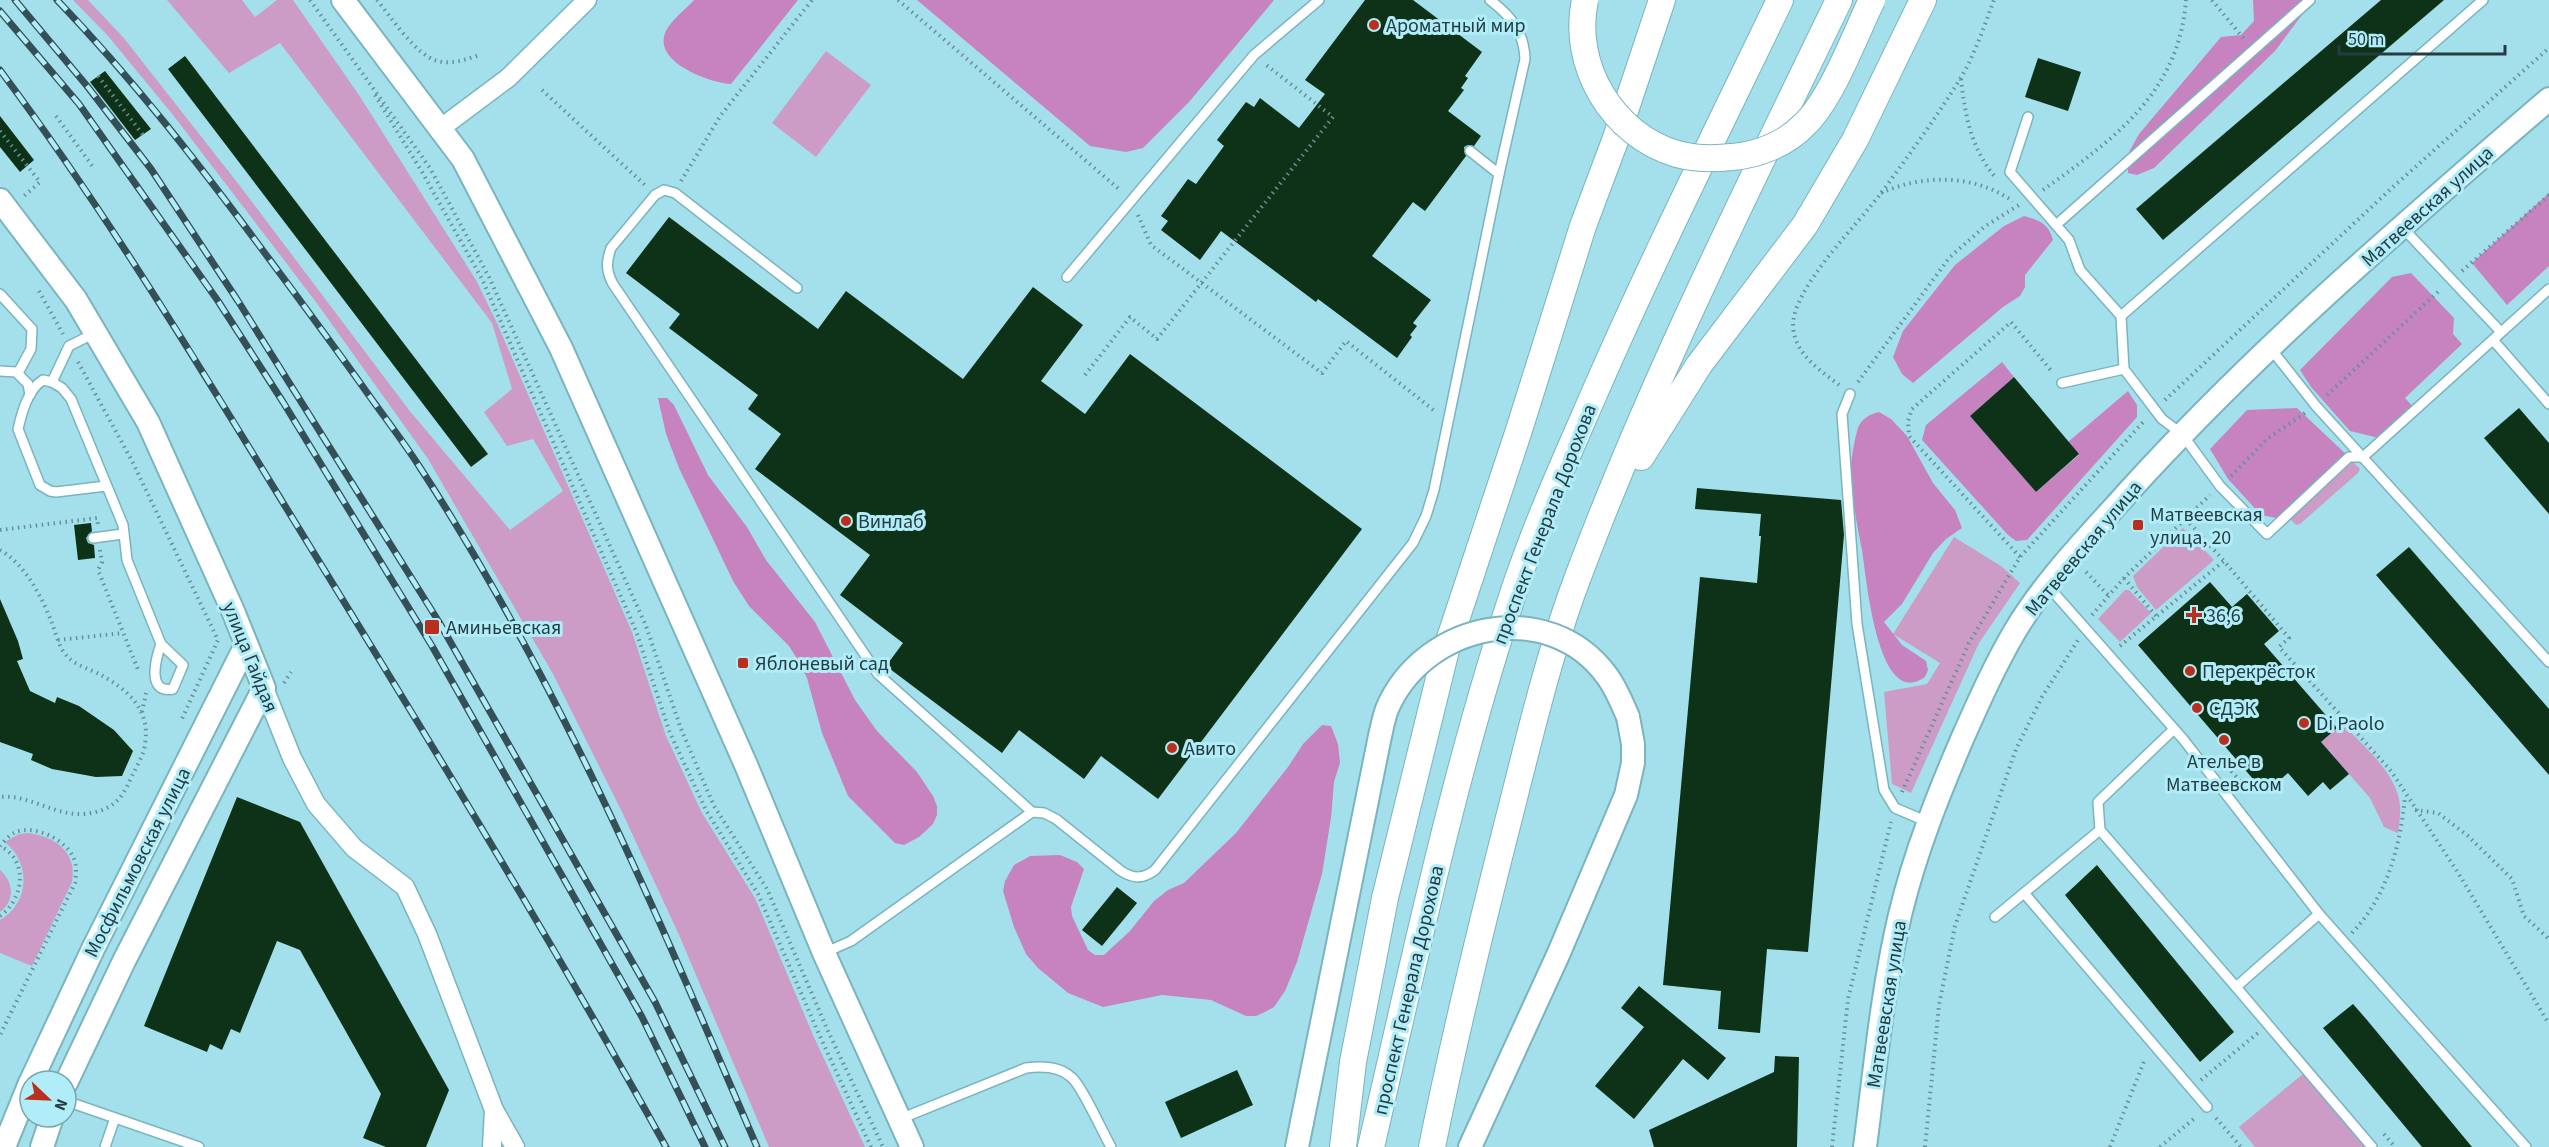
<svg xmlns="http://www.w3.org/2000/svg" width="2549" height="1147" font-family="'Source Sans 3',sans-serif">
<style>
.green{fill:#cc9cc6}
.forest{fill:#c783c0}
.building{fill:#0d3218}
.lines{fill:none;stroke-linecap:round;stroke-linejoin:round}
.service-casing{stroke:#79b4bf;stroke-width:12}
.minor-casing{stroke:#79b4bf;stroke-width:21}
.tertiary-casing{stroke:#79b4bf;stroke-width:26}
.secondary-casing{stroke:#79b4bf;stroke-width:28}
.path{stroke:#659098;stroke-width:4;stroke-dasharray:1.5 4.5;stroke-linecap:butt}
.service{stroke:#fff;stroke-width:9}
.minor{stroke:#fff;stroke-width:18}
.tertiary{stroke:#fff;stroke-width:22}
.secondary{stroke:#fff;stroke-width:26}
.rail-casing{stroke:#345056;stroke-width:7}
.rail{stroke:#b1edf9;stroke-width:4.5;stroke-dasharray:14;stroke-linecap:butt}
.tertiary-bridge-casing{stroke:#79b4bf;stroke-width:26;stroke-linecap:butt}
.secondary-bridge-casing{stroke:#79b4bf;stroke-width:28;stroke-linecap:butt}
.tertiary-bridge{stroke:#fff;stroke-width:22}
.secondary-bridge{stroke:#fff;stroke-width:26}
.poi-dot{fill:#ba2e1d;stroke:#b1edf9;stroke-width:2}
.labels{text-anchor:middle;stroke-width:6;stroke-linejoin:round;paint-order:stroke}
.poi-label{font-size:20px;fill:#253d42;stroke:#b1edf9;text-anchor:start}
.street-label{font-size:20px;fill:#253d42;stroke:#b1edf9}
</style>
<rect width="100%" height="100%" fill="#a4e0eb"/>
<g class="green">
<path d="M73,0H88L123,37L240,186L409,410L510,530L563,491L533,439L507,446L484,412L512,389L492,323L280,43L229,73L167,0H242L255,17L277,0H293L359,95L476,280L496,321L632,632L666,736L702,813L755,898L813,1035L865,1147H769L679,935L622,812L553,674L428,459L316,302L173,115L108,36Z"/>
<path d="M826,51L871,85L816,157L772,123Z"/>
<path d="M2353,462L2360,469L2358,473L2300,524L2296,525L2290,519V515L2350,463Z"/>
<path d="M2183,528L2214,560L2156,610L2137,587L2133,576Z"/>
<path d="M1954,537L2001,566L2020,583L1979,643L1911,793L1892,784L1884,692L1927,684L1940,663L1893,634Z"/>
<path d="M2125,590H2129L2151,613L2120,642L2098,619Z"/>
<path d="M2346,727C2366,749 2397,774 2400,805C2401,814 2399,824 2398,833L2384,827L2370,798L2321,742L2337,728Z"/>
<path d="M28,833C55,836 78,853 72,882L32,966L0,953V920C30,903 31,863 5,842L19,834Z"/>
<path d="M0,870C14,882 15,901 0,912Z"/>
<path d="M2304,1073L2366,1147H2255L2239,1127Z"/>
</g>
<g class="forest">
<path d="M694,0H798L731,84C711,83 658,64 664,37C666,24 685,10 694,0Z"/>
<path d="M917,0H1274L1189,102L1143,148L1126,152L1090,146Z"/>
<path d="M2253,0H2313L2275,51L2154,168L2137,175L2128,173V154L2139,134L2221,37L2241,35L2254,21Z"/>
<path d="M2549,193V266L2507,305L2472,263Z"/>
<path d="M2024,216C2039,220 2049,224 2053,240L2025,275V287L2020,296L2003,307L1913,383L1902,374L1893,357L1903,331L1955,265L2004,226Z"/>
<path d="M2411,273L2454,318L2453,334L2462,344L2405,398L2416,410L2383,439L2350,431L2311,387L2300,370L2392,277Z"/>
<path d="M2002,362L2014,377L1970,416L2036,492L2079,455L2068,442L2128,391L2137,405V417L2027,540L2016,541L2008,535L1922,440L1926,425Z"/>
<path d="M658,398H667L674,405L708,475L747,527L766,560L815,622L855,700L877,731L917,772L933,796L937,806V815L933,824L919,837L904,845L895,843L848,796L822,733L807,678L799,662L789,646L749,606L733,581L679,468L666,434Z"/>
<path d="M2297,408L2349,457L2282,519L2261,515L2228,479L2210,449L2247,410Z"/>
<path d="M1879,412L1891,419L1907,436L1933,483L1955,510L1962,528L1946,539L1933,553L1902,604L1884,622L1902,645L1926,661L1928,670L1925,677C1877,712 1866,574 1862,550C1857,525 1851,494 1851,469C1851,459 1855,437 1858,428C1861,419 1870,414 1879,412Z"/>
<path d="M1322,725L1331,726L1338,744L1340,763L1334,782L1331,818L1322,874L1297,962L1285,991L1274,1007L1265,1012L1256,1016H1246L1211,1000L1162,995L1103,1007L1068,993L1038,968L1026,954L1014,927L1003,891L1005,881L1014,865L1030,856L1060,855L1077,862L1084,869L1071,907L1072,916L1088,950L1095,955H1104L1130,931L1154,901L1168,890L1184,883L1236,833L1288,767L1303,744Z"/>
</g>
<g class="building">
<path d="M1365,0H1413L1482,52L1465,76L1468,78L1461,88L1464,90L1448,111L1481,136L1474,146L1468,145L1464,147L1466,156L1425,211L1413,202L1372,256L1431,300L1413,323L1417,326L1410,335L1412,337L1397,358L1318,299L1316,302L1221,231L1200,260L1161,230L1168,221L1161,216L1188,179L1196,184L1224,146L1217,140L1246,102L1254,107L1260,98L1299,128L1325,94L1305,80Z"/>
<path d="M2381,0H2444L2163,240L2136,209Z"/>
<path d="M185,56L488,454L471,467L168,69Z"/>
<path d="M2038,58L2081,72L2068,111L2025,97Z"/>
<path d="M105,71L151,129L135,140L90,82Z"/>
<path d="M0,116L34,160L20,172L0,147Z"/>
<path d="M669,217L818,329L846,291L963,379L1033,287L1083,325L1041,381L1085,414L1130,354L1362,529L1158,799L1101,756L1084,779L1019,730L1002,753L886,666L903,643L840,595L870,555L755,469L781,434L748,409L758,395L669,328L680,314L626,273Z"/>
<path d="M2014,377L2079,454L2036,492L1970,416Z"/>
<path d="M2519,408L2549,443V514L2484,438Z"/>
<path d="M1697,488L1841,500L1844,535L1808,952L1767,949L1760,1033L1718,1029L1721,991L1663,985L1700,577L1757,583L1761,536H1759L1761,514L1695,509Z"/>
<path d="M91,523L92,531L86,538L88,543L94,545L95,558L78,560L74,525Z"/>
<path d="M2409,547L2549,709V775L2376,575Z"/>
<path d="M2210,582L2232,607L2247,594L2279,631L2264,644L2337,728L2321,742L2349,774L2330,790L2323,782L2308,796L2288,773L2265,793L2138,645Z"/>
<path d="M0,599L18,641L23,659L17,661L30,691L55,703L57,697L79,706L114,730L133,751L122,776L96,777L52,769L31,760L33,754L0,742Z"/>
<path d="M237,797L300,822L449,1090L426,1147H386L363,1138L381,1094L300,950L277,941L240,1033L231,1029L222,1050L210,1044L207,1052L144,1026Z"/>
<path d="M2097,865L2234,1032L2200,1062L2065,895Z"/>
<path d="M1117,887L1137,903L1102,946L1082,930Z"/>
<path d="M1639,986L1726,1058L1708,1080L1683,1059L1634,1119L1595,1086L1644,1027L1621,1008Z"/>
<path d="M2353,1004L2367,1020L2472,1147H2422L2323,1028Z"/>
<path d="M1775,1056L1799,1057L1797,1147H1654L1649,1130L1774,1072Z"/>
<path d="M1237,1070L1253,1105L1181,1138L1165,1102Z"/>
</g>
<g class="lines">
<defs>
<g id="service">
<path d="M2310,0L2056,225L2069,240L2080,270L2121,316L2124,369L2130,377L2162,419L2182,434L2220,486L2267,534L2349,457H2363L2549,289"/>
<path d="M2028,117L2010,172L2056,225"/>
<path d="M1470,151L1499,174"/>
<path d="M2402,227L2501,332"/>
<path d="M1067,277L1254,55L1319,0"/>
<path d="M797,288L675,193L664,190L655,195L611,248C606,262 606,271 613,284L878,674L1032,812L1044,813L1056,819L1121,871C1134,879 1143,879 1155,870L1413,543L1426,516L1434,490L1499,174L1525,59C1524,32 1511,16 1490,0"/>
<path d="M0,294L32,329L31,349L18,373"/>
<path d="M2121,316L2483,0"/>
<path d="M95,333L69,346L52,382L62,388L71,399L123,525L127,560L161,644L183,665L173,689C146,694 156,658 161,644"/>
<path d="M2493,340L2549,404"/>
<path d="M2271,349L2316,406L2549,662"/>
<path d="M0,371L16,372L28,384L30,395"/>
<path d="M52,382L43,380C28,389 22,412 18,429L40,485L50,491L56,492L106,486"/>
<path d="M2062,383L2124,369"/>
<path d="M1850,394L1842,414L1857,624L1884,790L1895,808L1928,822"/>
<path d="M93,538L123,534"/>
<path d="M2047,585L2183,739L2319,914L2526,1147"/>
<path d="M2100,830L2098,802L2174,729"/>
<path d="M2024,893L2207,1107"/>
<path d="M2319,914L2236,987L2372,1147"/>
<path d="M1995,917L2100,830L2236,987"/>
<path d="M824,953L851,941L1032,812"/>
<path d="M66,1101L199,1147"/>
<path d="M900,1119L1026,1068C1041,1066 1059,1066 1071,1077C1081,1084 1103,1133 1111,1147"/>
<path d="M105,1147L115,1118"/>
</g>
<g id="minor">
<path d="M441,128L508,78L587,0"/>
<path d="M264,688L292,758L316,804L354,848L405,887L427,934L494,1110L492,1147"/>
<path d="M494,1110L515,1147"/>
</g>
<g id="tertiary">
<path d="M343,0L463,159L561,348L746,765L824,953L912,1147"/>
<path d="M0,200L76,300L148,422L233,611L264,688L124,961L66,1083"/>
<path d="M31,1081L93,949L246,645"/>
<path d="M4,1147L30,1083"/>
<path d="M42,1147L52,1117"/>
<path d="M1297,1147L1302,1122"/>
<path d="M1470,1147L1558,955L1626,795L1633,763V744L1628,717"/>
<path d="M1865,1147C1875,1070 1882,991 1900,915C1915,853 1938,795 1963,737C1979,701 1995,665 2015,631C2046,579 2090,535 2130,490C2258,349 2405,223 2549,99"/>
</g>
<g id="secondary">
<path d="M1641,457L1699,365L1805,225L1855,140L1923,0"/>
<path d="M1343,1147L1353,1062L1385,898L1446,650L1519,430L1583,226L1616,138L1662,0"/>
<path d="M1371,1147C1415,958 1455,766 1517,582C1539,518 1567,456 1594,394C1652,261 1717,131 1780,0"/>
<path d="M1432,1147C1455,1033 1483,919 1512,806C1530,735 1547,663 1572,593C1647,389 1745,195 1839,0"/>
</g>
</defs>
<use href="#service" class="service-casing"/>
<use href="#minor" class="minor-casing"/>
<use href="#tertiary" class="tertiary-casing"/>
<use href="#secondary" class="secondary-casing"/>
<g class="path">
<path d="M310,0L430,168L489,277L646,626L681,729L714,806L767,889L827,1029L883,1147"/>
<path d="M377,0C391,17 416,56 438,61C452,65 466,59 480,55"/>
<path d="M898,0L1120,190"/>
<path d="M2212,0L2244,39"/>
<path d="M98,76L143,135"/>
<path d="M1961,79C1965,115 1971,149 1996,178"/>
<path d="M542,90L646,186"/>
<path d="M375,95L422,172L482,279L636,631L670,733L706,810L758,894L818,1032L871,1147"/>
<path d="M56,116L93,167"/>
<path d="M0,131L40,182L24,196"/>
<path d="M681,181L721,115L812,0"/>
<path d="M2043,190C2114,139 2179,93 2186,0"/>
<path d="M1881,193C1924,174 1973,174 2013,201"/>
<path d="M1138,215L1151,245L1322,373L1346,341L1436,412"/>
<path d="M2462,271L2549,195"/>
<path d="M39,291L63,334"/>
<path d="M78,362L132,461L218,640L181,721"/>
<path d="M1085,375L1130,317L1157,339L1333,117L1265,64"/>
<path d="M1858,382L1949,258L1984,227L2019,205"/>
<path d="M1839,385C1819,369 1795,355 1793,326C1792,288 1859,223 1882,192C1909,155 1936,118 1960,79C1975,55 1984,26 1994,0"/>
<path d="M2327,395L2440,290"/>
<path d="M2165,400L2394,186L2549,48"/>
<path d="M2231,476L2267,439L2305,413"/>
<path d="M2186,519L2224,561"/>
<path d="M0,530L97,518L98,525"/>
<path d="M0,550C25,564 42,597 52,623C56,634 59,648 67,656C75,665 89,669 99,674C127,689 151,709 145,744C144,755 136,767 131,778C121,801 111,811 84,814C54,816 29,794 0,797"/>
<path d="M100,550L102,562L98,570L139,672"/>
<path d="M2020,557L1909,436L1908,421L1912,409L2011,322L2053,373"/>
<path d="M2086,572L2108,595"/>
<path d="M2124,578L2156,616"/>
<path d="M2092,615L2124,578L2210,495"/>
<path d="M58,640L123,633"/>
<path d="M2120,646L2224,561L2289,638L2279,647L2391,771L2457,871L2549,1024"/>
<path d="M284,683L291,672"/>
<path d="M142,712L146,693"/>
<path d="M2219,758L2243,784"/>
<path d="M1902,792L1969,643L2020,557L2145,420"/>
<path d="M2415,810L2438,813L2468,836L2512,879L2524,916L2549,939"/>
<path d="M0,916C24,899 29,860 0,846C4,842 9,835 14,833C33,823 67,840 74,859C77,867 76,875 75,883L0,1035"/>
<path d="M2352,933C2388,895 2400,846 2405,797"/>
<path d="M2201,1080L2258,1033"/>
<path d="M2216,1118L2241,1147"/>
<path d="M2384,1134L2395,1147"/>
<path d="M1832,1147L1848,999L1891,822"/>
<path d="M1925,1147L1939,1005L1955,926L2016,749L2042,697L2078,640"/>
<path d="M2110,1147L2145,1059"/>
<path d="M2160,1147L2196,1117"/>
</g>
<use href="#service" class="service"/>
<use href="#minor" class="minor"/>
<use href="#tertiary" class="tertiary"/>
<use href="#secondary" class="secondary"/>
<defs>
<g id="rail">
<path d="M15,0L87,86L151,169L238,301L439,622L655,1002L725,1147"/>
<path d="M57,0C132,78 199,164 264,252C299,299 334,346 368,394C385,418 403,441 419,466C558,679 657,914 757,1147"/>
<path d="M0,11L79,104L218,301L283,402L432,646L642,1017L705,1147"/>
<path d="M0,70C113,221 210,384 309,545C431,743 553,943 666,1147"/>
</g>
</defs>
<use href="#rail" class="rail-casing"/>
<use href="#rail" class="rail"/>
<defs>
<path id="tertiary-bridge" d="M1302,1122L1380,736C1382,727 1384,717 1387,709C1424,622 1549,596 1607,676C1616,688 1622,703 1628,717"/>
<path id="secondary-bridge" d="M1585,0C1571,65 1612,135 1677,154C1695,159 1713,159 1732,157C1758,155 1786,144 1805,124C1832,98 1855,35 1872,0"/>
</defs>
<use href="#tertiary-bridge" class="tertiary-bridge-casing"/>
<use href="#secondary-bridge" class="secondary-bridge-casing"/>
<use href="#tertiary-bridge" class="tertiary-bridge"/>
<use href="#secondary-bridge" class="secondary-bridge"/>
</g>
<g class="poi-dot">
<circle cx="1374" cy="25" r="6"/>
<circle cx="846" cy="521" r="6"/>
<rect x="2132" y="519" width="12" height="12" rx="3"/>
<path d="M2191 606h6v6h6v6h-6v6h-6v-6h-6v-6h6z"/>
<rect x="424" y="619" width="16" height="16" rx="3"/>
<rect x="737" y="657" width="12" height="12" rx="3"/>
<circle cx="2190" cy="671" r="6"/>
<circle cx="2197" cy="708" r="6"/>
<circle cx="2304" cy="723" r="6"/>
<circle cx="2224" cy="740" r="6"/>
<circle cx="1172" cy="748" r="6"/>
</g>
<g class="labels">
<g class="poi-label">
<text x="1386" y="32">Ароматный мир</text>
<text x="2150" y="521">Матвеевская<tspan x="2150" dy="23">улица, 20</tspan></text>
<text x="858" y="528">Винлаб</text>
<text x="2206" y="622">36,6</text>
<text x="446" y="634">Аминьевская</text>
<text x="755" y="670">Яблоневый сад</text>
<text x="2202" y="678">Перекрёсток</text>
<text x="2209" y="715">СДЭК</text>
<text x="2316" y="730">Di Paolo</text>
<text x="1184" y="755">Авито</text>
<text x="2224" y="768" text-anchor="middle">Ателье в<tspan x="2224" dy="23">Матвеевском</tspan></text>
</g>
<g class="street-label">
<text transform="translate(2427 206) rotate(-42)" y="7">Матвеевская улица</text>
<text transform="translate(1544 524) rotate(-69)" y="7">проспект Генерала Дорохова</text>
<text transform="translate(2083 548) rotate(-50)" y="7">Матвеевская улица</text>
<text transform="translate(251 657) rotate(68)" y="7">улица Гайдая</text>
<text transform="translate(137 862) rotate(-63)" y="7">Мосфильмовская улица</text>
<text transform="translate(1408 990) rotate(-77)" y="7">проспект Генерала Дорохова</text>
<text transform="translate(1886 1004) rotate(-81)" y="7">Матвеевская улица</text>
</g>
</g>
<g transform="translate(48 1099) rotate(113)"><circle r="28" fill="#b1edf9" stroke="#79a7b0" stroke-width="1.5"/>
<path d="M0-4.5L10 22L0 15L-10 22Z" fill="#ba2e1d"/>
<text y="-9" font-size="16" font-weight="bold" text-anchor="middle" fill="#253d42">N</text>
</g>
<path d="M2339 45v9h166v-9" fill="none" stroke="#253d42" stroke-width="3"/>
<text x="2348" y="45" font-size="18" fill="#253d42" stroke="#b1edf9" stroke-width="4.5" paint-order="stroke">50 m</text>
</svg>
